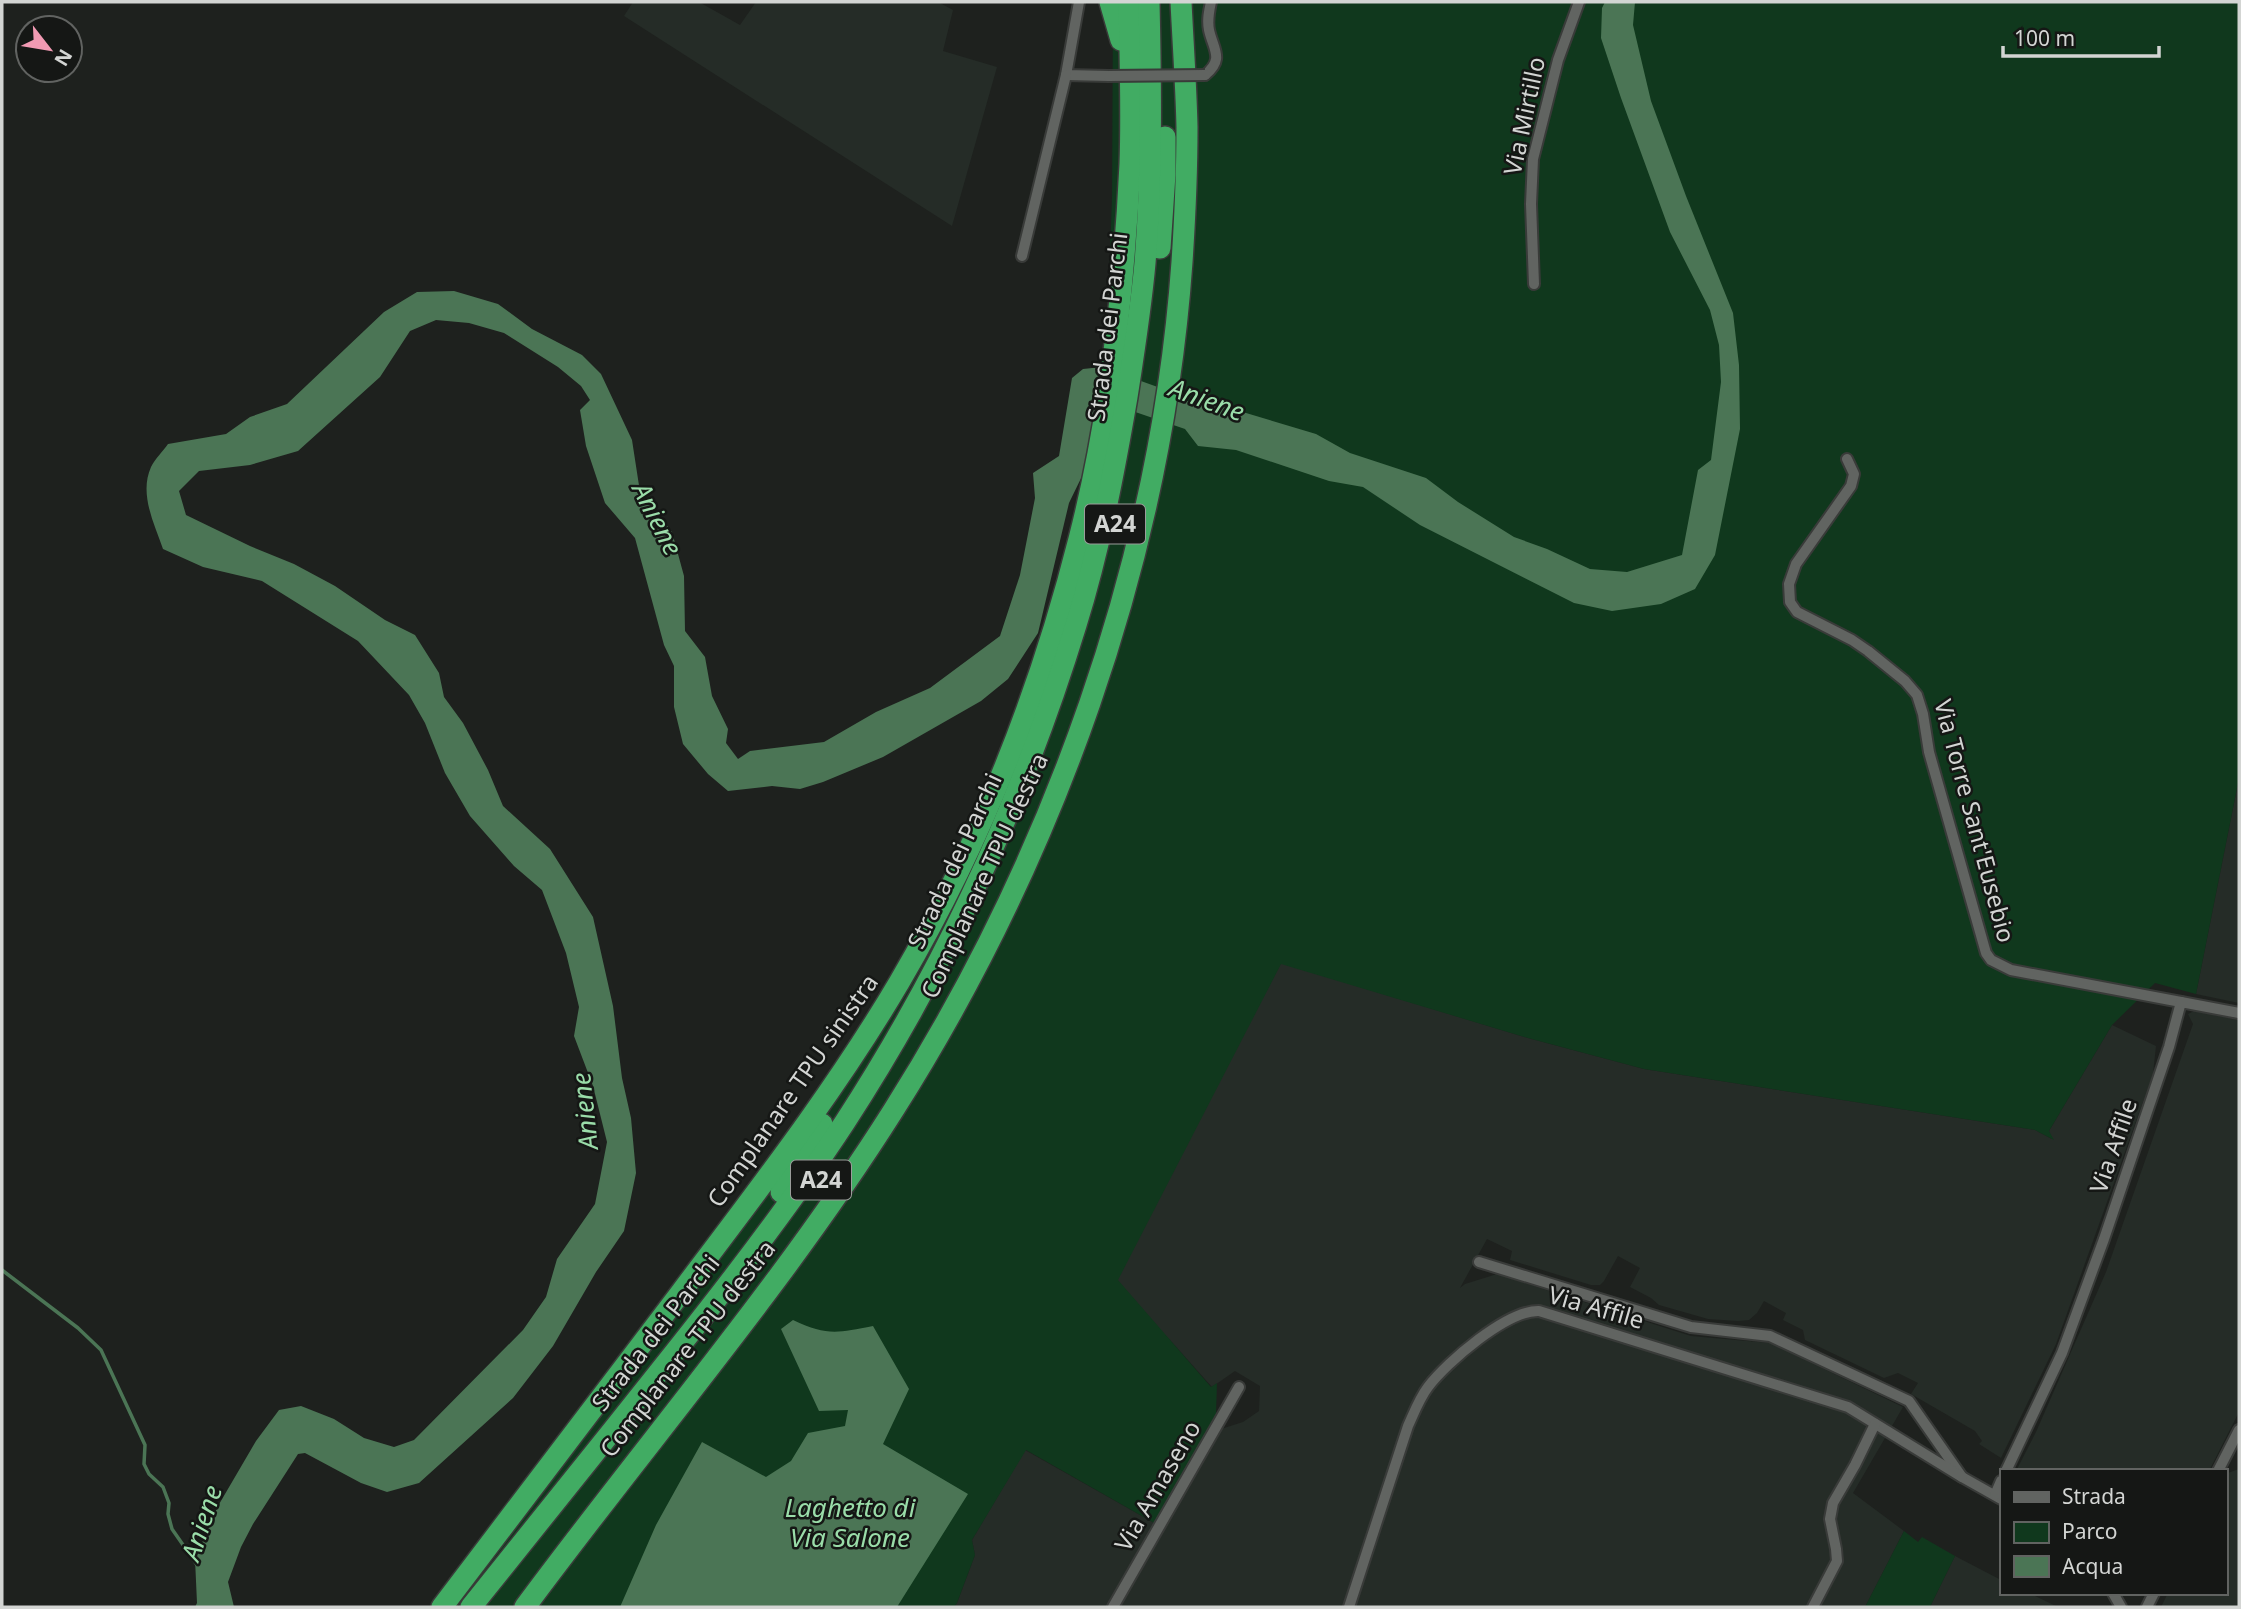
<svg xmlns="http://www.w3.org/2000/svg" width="2241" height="1609" font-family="'Noto Sans',sans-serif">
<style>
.built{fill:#252c27}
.green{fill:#10381d}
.water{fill:#4b7555}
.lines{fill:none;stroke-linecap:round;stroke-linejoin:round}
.stream{stroke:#4b7555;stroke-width:3.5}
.minor-casing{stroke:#393b39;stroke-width:14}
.motorway-casing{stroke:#393b39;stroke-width:24}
.minor{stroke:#616461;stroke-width:10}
.motorway{stroke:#41ac63;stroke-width:21}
.minor-bridge-casing{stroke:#393b39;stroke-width:14;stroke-linecap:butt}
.minor-bridge{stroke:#616461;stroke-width:10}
.labels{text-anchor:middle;stroke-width:5;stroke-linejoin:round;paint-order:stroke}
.shield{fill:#151715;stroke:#9a9c9a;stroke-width:2}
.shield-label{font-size:23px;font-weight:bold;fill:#d3d5d3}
.street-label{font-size:24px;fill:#d3d5d3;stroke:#151715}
.water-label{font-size:26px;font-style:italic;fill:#9adda9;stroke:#151715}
</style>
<rect width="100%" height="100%" fill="#1e211e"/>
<g class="built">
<path d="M633,2H699L740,25L756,2H938L953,10L943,51L997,67L952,226L624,16Z"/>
<path d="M2239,778V1003L2196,994Z"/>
<path d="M1281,963L1528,1038L1644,1069L2035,1130L2052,1139L2049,1131L2112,1025L2156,1046L2153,1074L2056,1344L2001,1458L1979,1444L1982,1441L1975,1431L1911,1394L1918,1383L1898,1373L1884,1378L1805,1340L1803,1330L1783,1320L1786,1313L1764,1301L1757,1313L1749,1320L1738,1321L1708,1319L1659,1305L1651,1298L1630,1287L1640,1268L1618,1256L1604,1281L1600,1285H1591L1510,1260L1512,1251L1487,1239L1460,1288L1465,1284L1497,1274L1691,1336L1770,1343L1903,1407L1853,1493L1904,1531L1865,1607H1120L1221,1429L1243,1422L1259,1411L1260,1386L1235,1371L1212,1387L1170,1340L1111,1282Z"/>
<path d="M2194,1011L2239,1020V1412L2209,1471H2016L2036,1432L2106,1272L2193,1024L2188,1014Z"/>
<path d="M1025,1450L1156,1524L1108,1607H954L957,1603L975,1555L972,1540Z"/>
<path d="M2239,1469V1607H2161L2168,1593H2225V1500L2228,1473Z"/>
<path d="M1955,1556L2001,1580V1593H2029L2058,1607H1930Z"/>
</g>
<g class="green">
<path d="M1113,2H2239V778L2196,994L2155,983L2112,1025L2049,1131L2054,1140L2035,1130L1644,1069L1528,1038L1281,964L1118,1280L1211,1387L1217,1383L1216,1414L1156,1524L1026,1450L972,1540L975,1555L957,1603L954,1607H435L829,1079L919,934L1011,728L1041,637L1097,423L1107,342L1112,197Z"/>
<path d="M1904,1531L1918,1542L1922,1537L1955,1556L1930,1607H1865Z"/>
</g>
<g class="water">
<path d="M1605,2H1635L1633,25L1651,101L1686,196L1733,313L1739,365L1740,429L1715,555L1695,589L1661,604L1612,611L1574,603L1420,525L1363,487L1329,481L1236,450L1198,446L1185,429L1106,402L1086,468L1069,503L1038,633L1008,679L981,701L883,757L823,782L800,789L772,786L728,791L708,774L683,744L674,707V666L664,645L635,538L605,503L586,446L580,410L590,400L581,386L558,367L504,333L469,323L436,320L410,331L380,377L298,451L250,465L199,471L179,491L186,515L250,546L294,564L335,586L385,620L415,635L439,673L444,697L463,723L488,770L503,806L550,849L593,917L613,1006L622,1078L631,1118L636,1173L624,1231L596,1272L553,1346L513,1398L419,1483L387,1492L361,1483L305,1453L298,1454L253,1524L241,1547L228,1582L234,1607H195L197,1603L195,1559L218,1506L256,1441L279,1410L301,1406L334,1419L364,1438L394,1447L414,1440L523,1330L546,1297L557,1259L595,1204L607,1142L593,1086L574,1036L579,1007L566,953L542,890L514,866L470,816L445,773L425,723L409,695L358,641L262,581L203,567L163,549C154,523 139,494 151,467C155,459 163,451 168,444L226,434L250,417L287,404L384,312L417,292L454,291L498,304L532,329L582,355L601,374L632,440L640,492L672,532L684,576L685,631L705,657L712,696L728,729L726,743L738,759L750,751L824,742L876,712L930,688L1000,636L1020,575L1035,498L1033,473L1059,456L1072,378L1083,369L1102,367L1166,390L1186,401L1216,404L1316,434L1350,453L1426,478L1458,502L1514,537L1547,549L1590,569L1627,572L1682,555L1698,470L1711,460L1721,382L1719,345L1710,310L1670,232L1621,98L1601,38L1602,8Z"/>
<path d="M793,1320C827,1336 837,1333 873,1326L909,1389L883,1444L968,1494L897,1607H620L656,1525L702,1442L766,1477L791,1461L808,1433L845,1426L848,1410L819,1411L781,1329Z"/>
</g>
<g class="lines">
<path class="stream" d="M2,1270L78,1328L101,1350L145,1445L144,1464L149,1474L163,1487L169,1503L168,1514L172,1529L197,1565"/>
<defs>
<g id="minor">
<path d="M1079,2L1066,75L1109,76"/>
<path d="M1205,75C1225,59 1213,49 1209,30C1207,20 1209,11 1211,2"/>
<path d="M1022,256L1066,75"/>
<path d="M1534,284L1531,204L1533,159L1558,60L1579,2"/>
<path d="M1847,459L1854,474L1851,486L1796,564L1789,584L1790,602L1797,612L1852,640L1868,651L1905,681L1917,695L1923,714L1929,752L1986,953L1991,960L2011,970L2181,1002"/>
<path d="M1479,1262L1691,1327L1770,1336L1909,1401L1962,1477L2001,1499"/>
<path d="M2006,1471L2062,1353L2104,1239L2169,1047L2181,1002L2239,1013"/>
<path d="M2218,1471L2239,1430"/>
<path d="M1995,1495L2001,1481"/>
<path d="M2113,1593L2121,1607"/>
<path d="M1113,1607L1239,1387"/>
<path d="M1349,1607L1408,1426C1414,1413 1419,1399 1428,1387C1447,1362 1507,1310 1539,1311L1848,1407L1962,1477"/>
<path d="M1813,1607L1837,1561L1836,1549L1830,1519L1833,1503L1855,1465L1875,1424"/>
<path d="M2147,1607L2154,1593"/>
</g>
<g id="motorway">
<path d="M1110,2L1121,40"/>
<path d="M1160,248L1165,174V137"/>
<path d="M781,1192L822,1124"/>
<path d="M442,1607C523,1502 602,1396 682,1291C758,1190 836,1090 900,981C980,844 1040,693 1079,539C1110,419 1124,288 1130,164C1132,110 1130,56 1129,2"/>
<path d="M471,1607C540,1521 610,1434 679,1347C737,1274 794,1200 845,1122C945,968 1022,801 1076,625C1099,551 1114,473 1127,397C1134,352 1141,308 1145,263C1152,176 1151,89 1149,2"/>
<path d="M525,1607C647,1442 783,1285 893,1111C1053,859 1161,560 1182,262C1185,217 1187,172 1187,127C1186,85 1183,43 1181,2"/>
</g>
</defs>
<use href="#minor" class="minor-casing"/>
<use href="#motorway" class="motorway-casing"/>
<use href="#minor" class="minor"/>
<use href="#motorway" class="motorway"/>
<defs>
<path id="minor-bridge" d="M1109,76L1205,75"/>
</defs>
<use href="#minor-bridge" class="minor-bridge-casing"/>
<use href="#minor-bridge" class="minor-bridge"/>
</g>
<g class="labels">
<g class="shield">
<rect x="1085" y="504.5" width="60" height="39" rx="5"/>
<rect x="791" y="1160.5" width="60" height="39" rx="5"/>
</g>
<g class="shield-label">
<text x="1115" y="532">A24</text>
<text x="821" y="1188">A24</text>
</g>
<g class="street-label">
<text transform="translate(1525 116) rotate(-78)" y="8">Via Mirtillo</text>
<text transform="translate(1108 327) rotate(-83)" y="8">Strada dei Parchi</text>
<text transform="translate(1974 821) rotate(75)" y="8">Via Torre Sant'Eusebio</text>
<text transform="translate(955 861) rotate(-65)" y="8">Strada dei Parchi</text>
<text transform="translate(985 876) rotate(-65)" y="8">Complanare TPU destra</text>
<text transform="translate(793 1091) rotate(-55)" y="8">Complanare TPU sinistra</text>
<text transform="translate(2114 1146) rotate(-71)" y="8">Via Affile</text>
<text transform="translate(1596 1308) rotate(16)" y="8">Via Affile</text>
<text transform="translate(656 1333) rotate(-52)" y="8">Strada dei Parchi</text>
<text transform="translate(688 1349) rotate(-52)" y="8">Complanare TPU destra</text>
<text transform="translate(1158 1486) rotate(-60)" y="8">Via Amaseno</text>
</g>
<g class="water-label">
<text transform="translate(1207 400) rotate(20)" y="9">Aniene</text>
<text transform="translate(657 519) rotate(63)" y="9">Aniene</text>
<text transform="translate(585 1111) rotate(-96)" y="9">Aniene</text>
<text x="850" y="1517">Laghetto di<tspan x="850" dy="30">Via Salone</tspan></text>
<text transform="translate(202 1523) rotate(-72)" y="9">Aniene</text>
</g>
</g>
<rect width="2241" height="1609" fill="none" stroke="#d3d5d3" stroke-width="7"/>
<rect x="2000" y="1469" width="228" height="126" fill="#151715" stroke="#616361" stroke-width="2"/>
<rect x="2014" y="1492" width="35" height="10" fill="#616461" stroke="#616361" stroke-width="2"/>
<text x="2062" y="1504" font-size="21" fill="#d3d5d3">Strada</text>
<rect x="2014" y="1522" width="35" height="21" fill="#10381d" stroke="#616361" stroke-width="2"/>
<text x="2062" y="1539" font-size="21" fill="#d3d5d3">Parco</text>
<rect x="2014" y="1556" width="35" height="21" fill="#4b7555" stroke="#616361" stroke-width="2"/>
<text x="2062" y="1574" font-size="21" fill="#d3d5d3">Acqua</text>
<g transform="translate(49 49) rotate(121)"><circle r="33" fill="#151715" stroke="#616361" stroke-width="2"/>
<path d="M0-5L12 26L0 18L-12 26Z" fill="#f19ab3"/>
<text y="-10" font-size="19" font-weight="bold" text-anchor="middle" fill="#d3d5d3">N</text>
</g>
<path d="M2003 46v10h156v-10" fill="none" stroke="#d3d5d3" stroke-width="3.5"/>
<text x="2014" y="46" font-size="21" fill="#d3d5d3" stroke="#151715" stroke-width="5" paint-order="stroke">100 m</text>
</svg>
